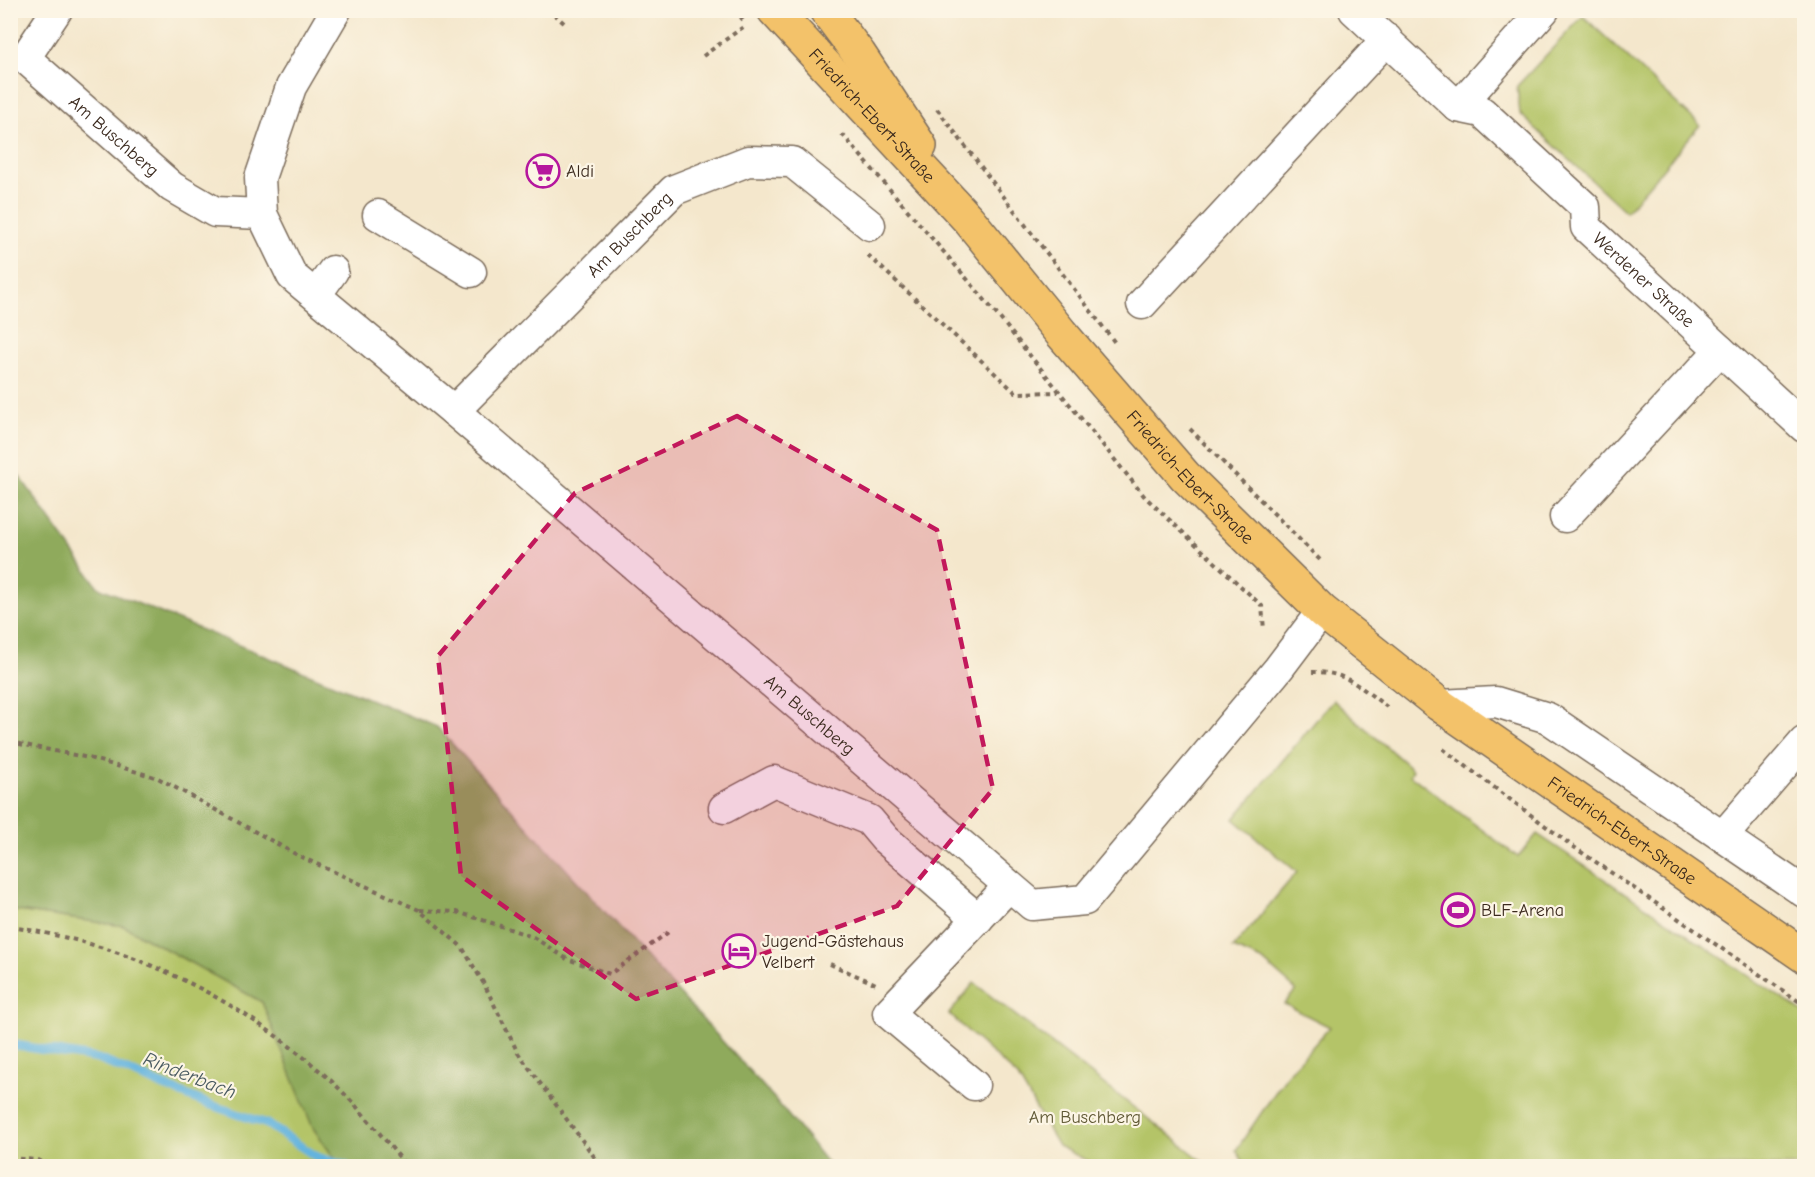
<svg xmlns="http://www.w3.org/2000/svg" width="1815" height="1177" font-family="'Comic Neue',sans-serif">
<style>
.green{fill:#b4c467;stroke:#787742;stroke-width:1.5}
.forest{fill:#8faa5c;stroke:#656a3d;stroke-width:1.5}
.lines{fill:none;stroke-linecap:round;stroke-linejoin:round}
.stream{stroke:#64b4de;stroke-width:9}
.minor-casing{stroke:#7c6c5b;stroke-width:33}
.major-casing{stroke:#7c6c5b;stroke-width:36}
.path{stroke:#7c6c5b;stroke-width:4;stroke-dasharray:4.5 4.5;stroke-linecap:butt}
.minor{stroke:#fff;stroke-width:30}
.major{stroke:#f3c26a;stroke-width:33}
.marked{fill:#c2185b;fill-opacity:0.2;stroke:#c2185b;stroke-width:4.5;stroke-dasharray:12 8;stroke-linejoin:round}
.labels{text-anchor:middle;stroke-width:4.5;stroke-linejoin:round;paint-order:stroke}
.street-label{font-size:18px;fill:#3b2a1e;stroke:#fcf5e5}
.poi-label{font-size:18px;fill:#3b2a1e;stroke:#fcf5e5;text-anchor:start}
.park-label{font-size:18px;fill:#5f5834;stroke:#fcf5e5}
.water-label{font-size:20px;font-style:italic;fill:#495a61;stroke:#fcf5e5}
</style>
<rect width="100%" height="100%" fill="#fcf5e5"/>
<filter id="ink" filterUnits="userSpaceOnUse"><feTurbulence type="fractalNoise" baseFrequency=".0167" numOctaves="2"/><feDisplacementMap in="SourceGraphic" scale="12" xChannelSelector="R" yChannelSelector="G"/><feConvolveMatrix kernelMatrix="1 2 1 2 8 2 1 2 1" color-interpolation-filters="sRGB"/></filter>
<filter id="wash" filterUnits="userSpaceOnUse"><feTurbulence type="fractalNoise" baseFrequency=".008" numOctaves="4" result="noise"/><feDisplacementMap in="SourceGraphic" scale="24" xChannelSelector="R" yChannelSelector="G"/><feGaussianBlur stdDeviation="1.35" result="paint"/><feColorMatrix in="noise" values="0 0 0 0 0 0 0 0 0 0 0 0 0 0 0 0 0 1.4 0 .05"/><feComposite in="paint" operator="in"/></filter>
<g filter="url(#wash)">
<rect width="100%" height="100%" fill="#f4e7cc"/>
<g class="green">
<path d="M1583,16L1700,125L1626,212L1520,114L1517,86Z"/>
<path d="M1333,700L1413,770L1410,775L1518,857L1537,834L1804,1013V1166H1246L1236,1150L1287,1075L1330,1027L1284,1004L1296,990L1262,960L1233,948L1297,872L1234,819Z"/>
<path d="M11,910L124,926L262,1002L313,1128L340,1166H11Z"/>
<path d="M974,983L1209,1166H1098L1058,1146L1018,1077L949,1014Z"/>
</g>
<path class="forest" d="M11,464L98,587L437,727L774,1098L830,1166H340L313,1128L262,1002L124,926L11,910Z"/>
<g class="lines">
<path class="stream" d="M10,1044L98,1059L208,1104L267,1124L317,1157L346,1166"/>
</g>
</g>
<g filter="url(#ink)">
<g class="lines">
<defs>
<g id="minor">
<path id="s1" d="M57,10L25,58L172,187L215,212L262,214"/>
<path id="s2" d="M336,10L291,87L260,178L262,214L292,276L454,411L1032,905L1085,900L1279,668L1322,611"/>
<path id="s3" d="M1354,10L1458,107L1482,112L1585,207L1586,227L1804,427"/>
<path d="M1458,107L1544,10"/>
<path d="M378,215L471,272"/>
<path d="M316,295L333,271"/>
<path d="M1142,304L1387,39"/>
<path id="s4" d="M454,411L674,190L748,161L792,162L870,225"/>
<path d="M1565,517L1720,350"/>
<path d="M1440,705L1496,702L1548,718L1804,892"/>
<path d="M724,808L774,781L869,820L885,839L978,919"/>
<path d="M1723,836L1804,742"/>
<path d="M974,1085L888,1013L1009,886"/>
</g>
<g id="major">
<path id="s5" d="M774,10L969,220L1061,333L1185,476L1322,611L1440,705L1804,956"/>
<path d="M826,10L859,54L920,146"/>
</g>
</defs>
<use href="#minor" class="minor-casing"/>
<use href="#major" class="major-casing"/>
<g class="path">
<path d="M735,10L743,20"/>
<path d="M554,14L565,24"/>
<path d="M703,56L746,25"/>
<path d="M937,109L1116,344"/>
<path d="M842,134L980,294L1145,497L1262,606L1264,630"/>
<path d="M868,255L1016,393L1058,392"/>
<path d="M1190,429L1320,560"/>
<path d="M1312,672C1346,671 1361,688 1387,707"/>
<path d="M10,742L89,758L158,778L301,857L419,910L462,947L484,984L518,1053L601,1166"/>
<path d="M1443,749L1571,845L1804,1005"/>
<path d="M420,910L457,912L492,923L533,937L567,959L610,974L670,931"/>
<path d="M10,927C131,944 237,997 328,1078C357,1104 382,1137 407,1166"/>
<path d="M830,964L876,984"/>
<path d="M10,1158L37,1160L57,1166"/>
</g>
<use href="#minor" class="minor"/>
<use href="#major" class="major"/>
</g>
</g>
<path class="marked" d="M737,416L937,530L993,789L897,906L636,999L461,876L438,656L575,493Z"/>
<defs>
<symbol id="supermarket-ring" viewBox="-11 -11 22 22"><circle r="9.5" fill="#fcf5e5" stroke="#b5179e" stroke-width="1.5"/><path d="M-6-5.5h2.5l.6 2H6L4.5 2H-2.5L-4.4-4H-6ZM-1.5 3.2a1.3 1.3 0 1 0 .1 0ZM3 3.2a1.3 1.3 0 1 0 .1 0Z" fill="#b5179e"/></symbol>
<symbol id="stadium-ring" viewBox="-11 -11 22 22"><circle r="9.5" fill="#fcf5e5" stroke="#b5179e" stroke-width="1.5"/><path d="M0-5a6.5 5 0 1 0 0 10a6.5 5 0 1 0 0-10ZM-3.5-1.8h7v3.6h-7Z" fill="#b5179e"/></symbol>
<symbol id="hotel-ring" viewBox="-11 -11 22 22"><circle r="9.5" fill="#fcf5e5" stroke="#b5179e" stroke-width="1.5"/><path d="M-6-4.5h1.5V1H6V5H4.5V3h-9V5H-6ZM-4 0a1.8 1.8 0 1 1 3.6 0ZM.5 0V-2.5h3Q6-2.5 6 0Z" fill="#b5179e"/></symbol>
</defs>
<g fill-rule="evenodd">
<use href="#supermarket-ring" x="524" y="152" width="38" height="38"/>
<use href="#stadium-ring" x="1439" y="891" width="38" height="38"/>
<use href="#hotel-ring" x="720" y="932" width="38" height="38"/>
</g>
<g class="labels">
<g class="street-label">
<text dy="6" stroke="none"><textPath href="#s5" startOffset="144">Friedrich-Ebert-Straße</textPath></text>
<text dy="6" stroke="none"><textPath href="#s1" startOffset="176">Am Buschberg</textPath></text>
<text dy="6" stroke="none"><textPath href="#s4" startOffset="249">Am Buschberg</textPath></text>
<text dy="6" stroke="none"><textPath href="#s3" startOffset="405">Werdener Straße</textPath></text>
<text dy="6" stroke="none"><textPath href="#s5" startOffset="626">Friedrich-Ebert-Straße</textPath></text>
<text dy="6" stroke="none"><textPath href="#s2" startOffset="969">Am Buschberg</textPath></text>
<text dy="6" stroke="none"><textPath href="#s5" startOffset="1186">Friedrich-Ebert-Straße</textPath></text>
</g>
<g class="poi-label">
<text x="566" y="177">Aldi</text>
<text x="1481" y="916">BLF-Arena</text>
<text x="762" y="947">Jugend-Gästehaus<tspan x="762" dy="21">Velbert</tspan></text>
</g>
<g class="park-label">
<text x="1085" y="1123">Am Buschberg</text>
</g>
<g class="water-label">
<text transform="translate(190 1075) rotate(21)" y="7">Rinderbach</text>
</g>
</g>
<rect width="1815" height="1177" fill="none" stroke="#fcf5e5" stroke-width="36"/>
</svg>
